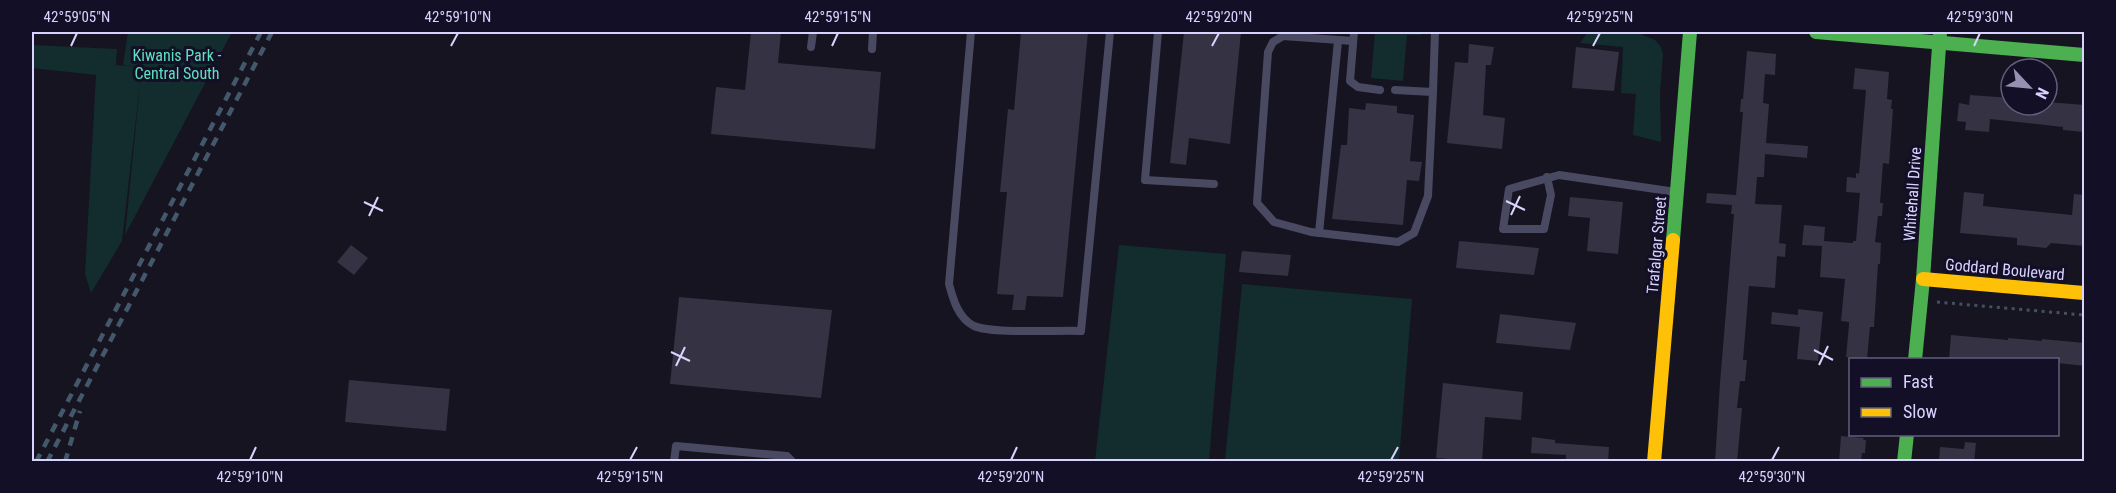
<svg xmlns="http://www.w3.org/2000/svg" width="2116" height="493" font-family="'Roboto Condensed',sans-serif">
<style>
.green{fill:#132c2d}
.building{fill:#343243}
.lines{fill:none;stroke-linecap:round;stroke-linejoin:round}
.path{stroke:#44505f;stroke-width:3;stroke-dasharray:3 4.5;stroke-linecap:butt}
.lane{stroke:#4a4962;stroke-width:8}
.fast{stroke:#4caf50;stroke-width:14}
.slow{stroke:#ffc107;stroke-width:14}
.rail{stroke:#43596b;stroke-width:4.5;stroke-dasharray:9 8;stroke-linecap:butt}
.ticks{fill:none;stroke:#d9d4ff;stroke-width:2}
.labels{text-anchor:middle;stroke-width:6;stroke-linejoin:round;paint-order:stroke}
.park-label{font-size:16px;fill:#5fe0c0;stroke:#130f26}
.street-label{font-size:16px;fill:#d9d4ff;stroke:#130f26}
.neatline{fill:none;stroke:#d9d4ff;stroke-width:2}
.ticks-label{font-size:15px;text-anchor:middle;fill:#d9d4ff}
</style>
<rect width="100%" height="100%" fill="#161421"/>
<g class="green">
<path d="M128,32H232L125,235L141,74L122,241L91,293L85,274L96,75L32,68V45L117,49L116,65L138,67L123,65Z"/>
<path d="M1375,32H1421V35H1407L1403,81L1371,78Z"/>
<path d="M1588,32H1636L1655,40L1661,47L1663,54L1660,94L1661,142L1633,135L1636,94L1621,93L1623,47L1580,43Z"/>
<path d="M1119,245L1226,254L1209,461H1095Z"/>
<path d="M1242,284L1412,299L1399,461H1225Z"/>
</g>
<g class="building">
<path d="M751,32H781L778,63L881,72L875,149L711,134L716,87L745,90Z"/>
<path d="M1021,32H1088L1063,297L1027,296L1025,310H1012L1014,295L997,294L1007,192H1000L1008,109L1014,110Z"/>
<path d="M1184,32H1241L1230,144L1189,138L1186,165L1170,163Z"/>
<path d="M1469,44L1494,47L1491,65H1486L1483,115L1505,118L1502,149L1447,143L1455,62L1468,63Z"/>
<path d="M1576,47L1619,52L1614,91L1572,88Z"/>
<path d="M1747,51L1776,54L1775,75L1765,74L1763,103L1769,104L1766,143L1808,146L1807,158L1765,154L1764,177H1757L1755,204L1782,205L1779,243L1786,244L1785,257L1777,256L1775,288L1749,286L1743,360H1747L1745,381H1740L1737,408H1742L1737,462H1715L1720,383L1734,214H1731L1732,205L1706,203L1707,193L1736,195L1743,112H1740L1741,99H1743Z"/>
<path d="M1855,68L1889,72L1887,99L1892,100L1891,109H1893L1889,164L1883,163L1880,203H1883L1882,216H1878L1875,242L1881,243L1880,264H1878L1874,327H1870L1867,359L1846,357L1849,325V322L1841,321L1845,279L1820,277L1822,246L1802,245L1804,225L1825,227L1824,241L1853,243V241H1856L1860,193L1846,192L1847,177L1856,178V173L1859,174L1866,90L1853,89Z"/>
<path d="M1970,95L2011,98V105H2047V102L2085,105L2084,132L2063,130V127L1990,119L1989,132L1965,130L1966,122L1957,121L1959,103L1969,105Z"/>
<path d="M1366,103L1397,106V113L1414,115L1410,161L1422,162L1419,181L1407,180L1403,225L1332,219L1341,145H1347L1349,108L1365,110Z"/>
<path d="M1964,192L1984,194L1983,206L2072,215L2074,194L2085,195V246L2051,243L2046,248L2017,245V238L1960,233Z"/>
<path d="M1570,197L1623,202L1618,254L1587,251L1590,218L1568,216Z"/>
<path d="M1459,241L1539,248L1534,275L1456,268Z"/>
<path d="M351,245L368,258L354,275L337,262Z"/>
<path d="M1242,251L1291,255L1288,276L1239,272Z"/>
<path d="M679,297L832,310L821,398L670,384Z"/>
<path d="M1798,309L1823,312L1818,361L1797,359L1800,327L1771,324L1772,312L1798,315Z"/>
<path d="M1500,314L1576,323L1570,350L1496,343Z"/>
<path d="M1951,335L2008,340V338L2042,341V339L2085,343V366L2058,363V360H1949Z"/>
<path d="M349,380L450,389L446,431L345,422Z"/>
<path d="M1443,383L1523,392L1521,420L1485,417L1482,462L1436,458Z"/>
<path d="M1841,436L1864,438L1863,440H1866L1865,453H1862L1861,462H1839Z"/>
<path d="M1532,437L1555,440V443L1609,447L1608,462H1566V455L1531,453Z"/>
<path d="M1965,442L1976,443L1974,462H1939L1940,447L1964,449Z"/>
</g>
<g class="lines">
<path class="path" d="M1937,302L2084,315"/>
<g class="lane">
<path d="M971,32L949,284C953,299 958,318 974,326C992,334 1058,330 1081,331L1110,32"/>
<path d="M1158,32L1145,180L1214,184"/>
<path d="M1354,32L1350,81L1358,87L1380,90"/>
<path d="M1353,41L1283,36L1273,42L1268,52L1257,203L1274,222L1311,232L1398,242L1414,233L1428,196L1433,92"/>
<path d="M811,47L813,32"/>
<path d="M872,49L873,32"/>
<path d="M1395,90L1433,92L1435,32"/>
<path d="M1547,177L1551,195L1544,229H1503L1509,189L1559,175L1676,192"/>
<path d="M1319,233L1338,41"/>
<path d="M674,462L676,446L787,456L793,462"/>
</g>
<g class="fast">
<path d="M1816,32L2084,55"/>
<path d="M1673,240L1690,32"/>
<path d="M1915,360L1923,279L1940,32"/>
<path d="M1904,462L1907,434"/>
</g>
<g class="slow">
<path d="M1923,279L2084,293"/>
<path d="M1654,462L1673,240"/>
</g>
<g class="rail">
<path d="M36,462L261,32"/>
<path d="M47,462L272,32"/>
<path d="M65,462L80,411"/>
</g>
</g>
<path class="ticks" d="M71,46L77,33M451,46L458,33M832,46L838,33M1212,46L1219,33M1593,46L1600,33M1974,46L1980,33M1506,201L1525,210M364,202L383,211M1511,215L1520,196M369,216L378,197M1814,350L1833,360M671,352L690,361M1819,365L1828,346M676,366L685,347M250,460L256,447M630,460L637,447M1011,460L1017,447M1391,460L1398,447M1772,460L1779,447"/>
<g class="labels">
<g class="park-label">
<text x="177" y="61">Kiwanis Park -<tspan x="177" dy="18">Central South</tspan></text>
</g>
<g class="street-label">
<text transform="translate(1912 194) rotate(-86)" y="6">Whitehall Drive</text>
<text transform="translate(1656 245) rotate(-85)" y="6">Trafalgar Street</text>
<text transform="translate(2005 269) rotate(5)" y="6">Goddard Boulevard</text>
</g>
</g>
<rect width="2116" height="493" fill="none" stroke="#130f26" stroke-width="66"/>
<rect x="1849" y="358" width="210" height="78" fill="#130f26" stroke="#625e7d" stroke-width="1.5"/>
<rect x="1861" y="378" width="30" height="9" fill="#4caf50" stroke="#625e7d" stroke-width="1.5"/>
<text x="1903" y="388" font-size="18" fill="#d9d4ff">Fast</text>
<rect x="1861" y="408" width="30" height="9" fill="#ffc107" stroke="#625e7d" stroke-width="1.5"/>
<text x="1903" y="418" font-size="18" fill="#d9d4ff">Slow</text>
<g transform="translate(2029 87) rotate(116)"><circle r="28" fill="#130f26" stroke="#625e7d" stroke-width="1.5"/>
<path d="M0-4.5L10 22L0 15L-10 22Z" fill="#9591b1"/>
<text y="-9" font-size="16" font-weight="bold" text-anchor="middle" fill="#d9d4ff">N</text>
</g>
<rect x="33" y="33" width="2050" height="427" class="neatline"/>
<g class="ticks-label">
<text x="77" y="22">42°59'05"N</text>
<text x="458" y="22">42°59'10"N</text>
<text x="838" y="22">42°59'15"N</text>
<text x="1219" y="22">42°59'20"N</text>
<text x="1600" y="22">42°59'25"N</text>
<text x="1980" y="22">42°59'30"N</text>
<text x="250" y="482">42°59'10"N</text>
<text x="630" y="482">42°59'15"N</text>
<text x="1011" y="482">42°59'20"N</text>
<text x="1391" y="482">42°59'25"N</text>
<text x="1772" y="482">42°59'30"N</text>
</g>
</svg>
